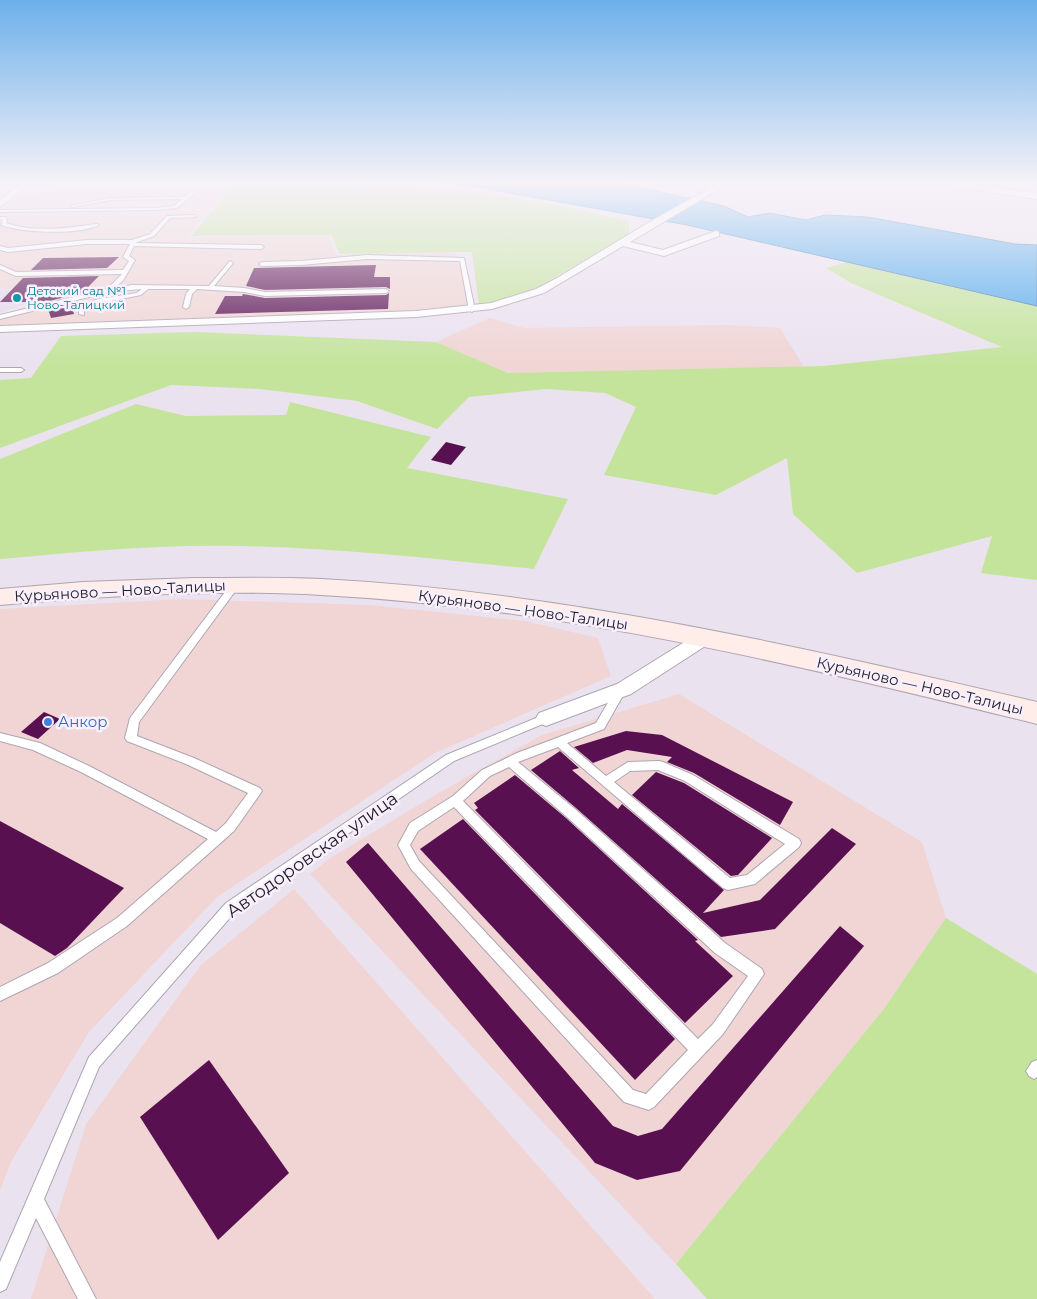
<svg xmlns="http://www.w3.org/2000/svg" width="1037" height="1299" font-family="Montserrat,sans-serif">
<style>
.built{fill:#e5d8ed}
.industrial{fill:#f0d5d4}
.green{fill:#c4e49c}
.water{fill:#53abed;stroke:#4480b0}
.building{fill:#591051}
.lines{fill:none;stroke-linecap:round;stroke-linejoin:round}
.lane-casing{stroke:#ada5b2;stroke-width:2}
.street-casing{stroke:#ada5b2;stroke-width:2}
.secondary-casing{stroke:#ada5b2;stroke-width:2}
.lane{fill:#fff;fill-rule:evenodd}
.street{fill:#fff;fill-rule:evenodd}
.secondary{fill:#feede9;fill-rule:evenodd}
.culture-dot{fill:#0f9aa8;stroke:#f8f0fe;stroke-width:2}
.shop-dot{fill:#3f7fe0;stroke:#f8f0fe;stroke-width:2}
.labels{text-anchor:middle;stroke-width:5;stroke-linejoin:round;paint-order:stroke}
.far-culture-label{font-size:12px;fill:#0d838f;stroke:#f8f0fe;text-anchor:start}
.street-label{font-size:15px;fill:#201d22;stroke:#f8f0fe}
.shop-label{font-size:15px;fill:#366cbe;stroke:#f8f0fe;text-anchor:start}
.near-street-label{font-size:18px;fill:#201d22;stroke:#f8f0fe}
</style>
<rect width="100%" height="100%" fill="#ebe2f0"/>
<path class="built" d="M0,290H49L35,301L0,313Z"/>
<g class="industrial">
<path d="M83,187L228,188L188,237L329,236L337,255L456,253L460,263L470,309L3,326L0,324V315L33,304L63,290L0,289V210L20,195Z"/>
<path d="M490,318L524,328L727,325L780,328L804,367L508,373L436,342Z"/>
<path d="M181,599L370,605L525,621L598,638L611,676L435,753L217,897L89,1032L11,1162L0,1191V609Z"/>
<path d="M679,694L922,842L946,918L883,1010L676,1264L310,874L330,858L440,792L542,735Z"/>
<path d="M294,889L655,1299H31L86,1124L200,966Z"/>
</g>
<g class="green">
<path d="M235,183H310L468,191L545,203L629,221V235L527,293L479,305L472,252L340,254L331,235L191,236Z"/>
<path d="M848,262L1037,306V580L981,573L992,536L857,573L793,514L787,458L716,495L604,475L636,407L605,393L546,389L469,397L437,429L357,401L260,389L171,385L0,448V380L31,378L61,336L194,332L436,342L508,373L823,366L1002,347L851,283L826,268Z"/>
<path d="M290,402L431,437L407,468L568,499L534,569C436,559 338,548 239,546C159,544 79,552 0,559V459L136,404L186,416L286,415Z"/>
<path d="M946,918L1037,974V1299H707L676,1264L883,1010Z"/>
</g>
<path class="water" d="M443,183H621L724,206L748,217L769,213L806,220L825,215L868,217L1015,244L1037,245V306L687,225L477,187Z"/>
<g class="building">
<path d="M119,257L107,268L31,270L43,258Z"/>
<path d="M376,265L374,277H390V289L386,287L265,290L246,286L254,268Z"/>
<path d="M99,276L82,293L45,302H0L23,278Z"/>
<path d="M389,293L388,309L215,314L225,296H242L243,294L265,298L386,295Z"/>
<path d="M71,303L74,314L51,318L48,309Z"/>
<path d="M446,442L466,447L451,465L431,460Z"/>
<path d="M44,712L60,719L38,739L21,732Z"/>
<path d="M626,731L662,735L793,802L780,825L694,773L667,762L672,757L627,750L593,763L574,747Z"/>
<path d="M560,751L579,768L572,770L618,809L622,804L724,890L703,913L760,900L832,828L856,844L775,929L721,937L576,808L531,770Z"/>
<path d="M656,772L684,783L772,838L738,875L731,876L632,795Z"/>
<path d="M515,775L566,818L698,940L695,941L733,976L685,1023L475,810L478,808L474,803Z"/>
<path d="M463,819L675,1039L635,1080L420,849Z"/>
<path d="M0,821L124,888L67,948L55,956L0,923Z"/>
<path d="M368,843L613,1126L638,1136L662,1129L840,926L864,946L680,1171L637,1180L595,1163L346,862Z"/>
<path d="M209,1060L289,1173L218,1240L140,1117Z"/>
</g>
<g class="lines">
<defs>
<g id="lane">
<path d="M192,191L196,192L177,208L155,210L0,212V210L155,208L174,206L182,199L111,200L72,207L70,206L111,198L185,197Z"/>
<path d="M194,215L196,217L170,218L154,236L135,243L261,245L264,247L261,249L134,246L129,256L135,260L124,279L115,288L132,285L209,286L230,261L233,263L214,286L244,288L265,292L386,289L389,291L386,293L265,296L244,292L197,289L192,294L189,307L186,309L183,307L186,294L190,289H148L141,295L100,303L84,308V315L79,314V306L99,299L137,293L142,289L109,292L0,319V315L107,289L122,274L16,276L0,269V265L16,272L123,270L129,261L123,257L130,244H87L8,252L0,250V246L8,248L87,240H132L150,234L167,216Z"/>
<path d="M0,217H6L7,221L6,223C35,233 68,228 97,224L99,225C79,235 23,233 1,225L3,221L0,219Z"/>
<path d="M367,255L464,258L475,310L472,312L469,310L460,261L367,259L301,265L262,266L259,264L262,262L301,261Z"/>
<path d="M0,368H21L24,370L21,372H0Z"/>
<path d="M234,583L239,586L139,722L137,736L194,758L260,788L262,791L260,794L234,831L127,926L58,973L0,1001V987L48,963L117,918L208,839L81,772L33,750L0,741V733L40,743L89,766L216,832L226,823L248,793L186,764L127,741L125,738L130,718L231,584Z"/>
<path d="M621,686L625,687L626,690L604,729L567,743L606,776L628,762L659,761L663,762L693,775L799,839L801,843L799,847L755,884L728,890L723,888L558,747L518,762L575,809L725,943L762,969L764,974L723,1034L654,1107L649,1110L624,1102L411,869L398,845L410,823L453,796L482,770L517,753L596,723L617,687ZM509,767L567,817L715,953L748,976L713,1024L698,1039L463,801L490,776ZM658,770L685,781L785,844L747,875L730,878L614,782L630,771ZM454,807L688,1050L646,1094L633,1090L419,861L410,845L418,831Z"/>
<path d="M546,714L550,715L551,718L550,721L454,761L236,911L99,1067L44,1199L96,1299H78L36,1218L6,1289L0,1292V1262L89,1057L226,903L446,755Z"/>
<path d="M1037,1060V1077L1034,1079L1029,1076L1026,1071L1032,1062Z"/>
</g>
<g id="street">
<path d="M21,183H30L0,207V200Z"/>
<path d="M719,183H729L630,242L663,250L716,231L719,232V236L664,256L623,246L544,293L492,309L416,317L0,332V326L416,311L491,303L536,289L557,278L651,221Z"/>
<path d="M938,183H962L1037,193V199L942,185Z"/>
<path d="M706,631L713,633L715,637L713,641L631,694L546,726L539,723L536,718L539,713L617,684L699,633Z"/>
</g>
<path id="secondary" d="M193,578C236,578 279,577 322,579C564,592 802,647 1037,702V724C802,666 564,608 321,595C215,589 106,596 0,605V589L83,582Z"/>
</defs>
<use href="#lane" class="lane-casing"/>
<use href="#street" class="street-casing"/>
<use href="#secondary" class="secondary-casing"/>
<use href="#lane" class="lane"/>
<use href="#street" class="street"/>
<use href="#secondary" class="secondary"/>
</g>
<linearGradient id="sky" x2="0" y2="1"><stop stop-color="#6cb0ea"/><stop offset="0.5" stop-color="#f6f2f8"/><stop offset="1" stop-color="#f6f2f8" stop-opacity="0"/></linearGradient>
<rect width="1037" height="365" fill="url(#sky)"/>
<circle class="culture-dot" cx="17" cy="298" r="5"/>
<circle class="shop-dot" cx="48" cy="722" r="5"/>
<g class="labels">
<g class="far-culture-label">
<text x="27" y="295">Детский сад №1<tspan x="27" dy="14">Ново-Талицкий</tspan></text>
</g>
<g class="street-label">
<text transform="translate(120 591) rotate(-3)" y="5">Курьяново — Ново-Талицы</text>
<text transform="translate(523 610) rotate(8)" y="5">Курьяново — Ново-Талицы</text>
<text transform="translate(920 686) rotate(13)" y="5">Курьяново — Ново-Талицы</text>
</g>
<g class="shop-label">
<text x="58" y="727">Анкор</text>
</g>
<g class="near-street-label">
<text transform="translate(312 855) rotate(-35)" y="6">Автодоровская улица</text>
</g>
</g>
</svg>
